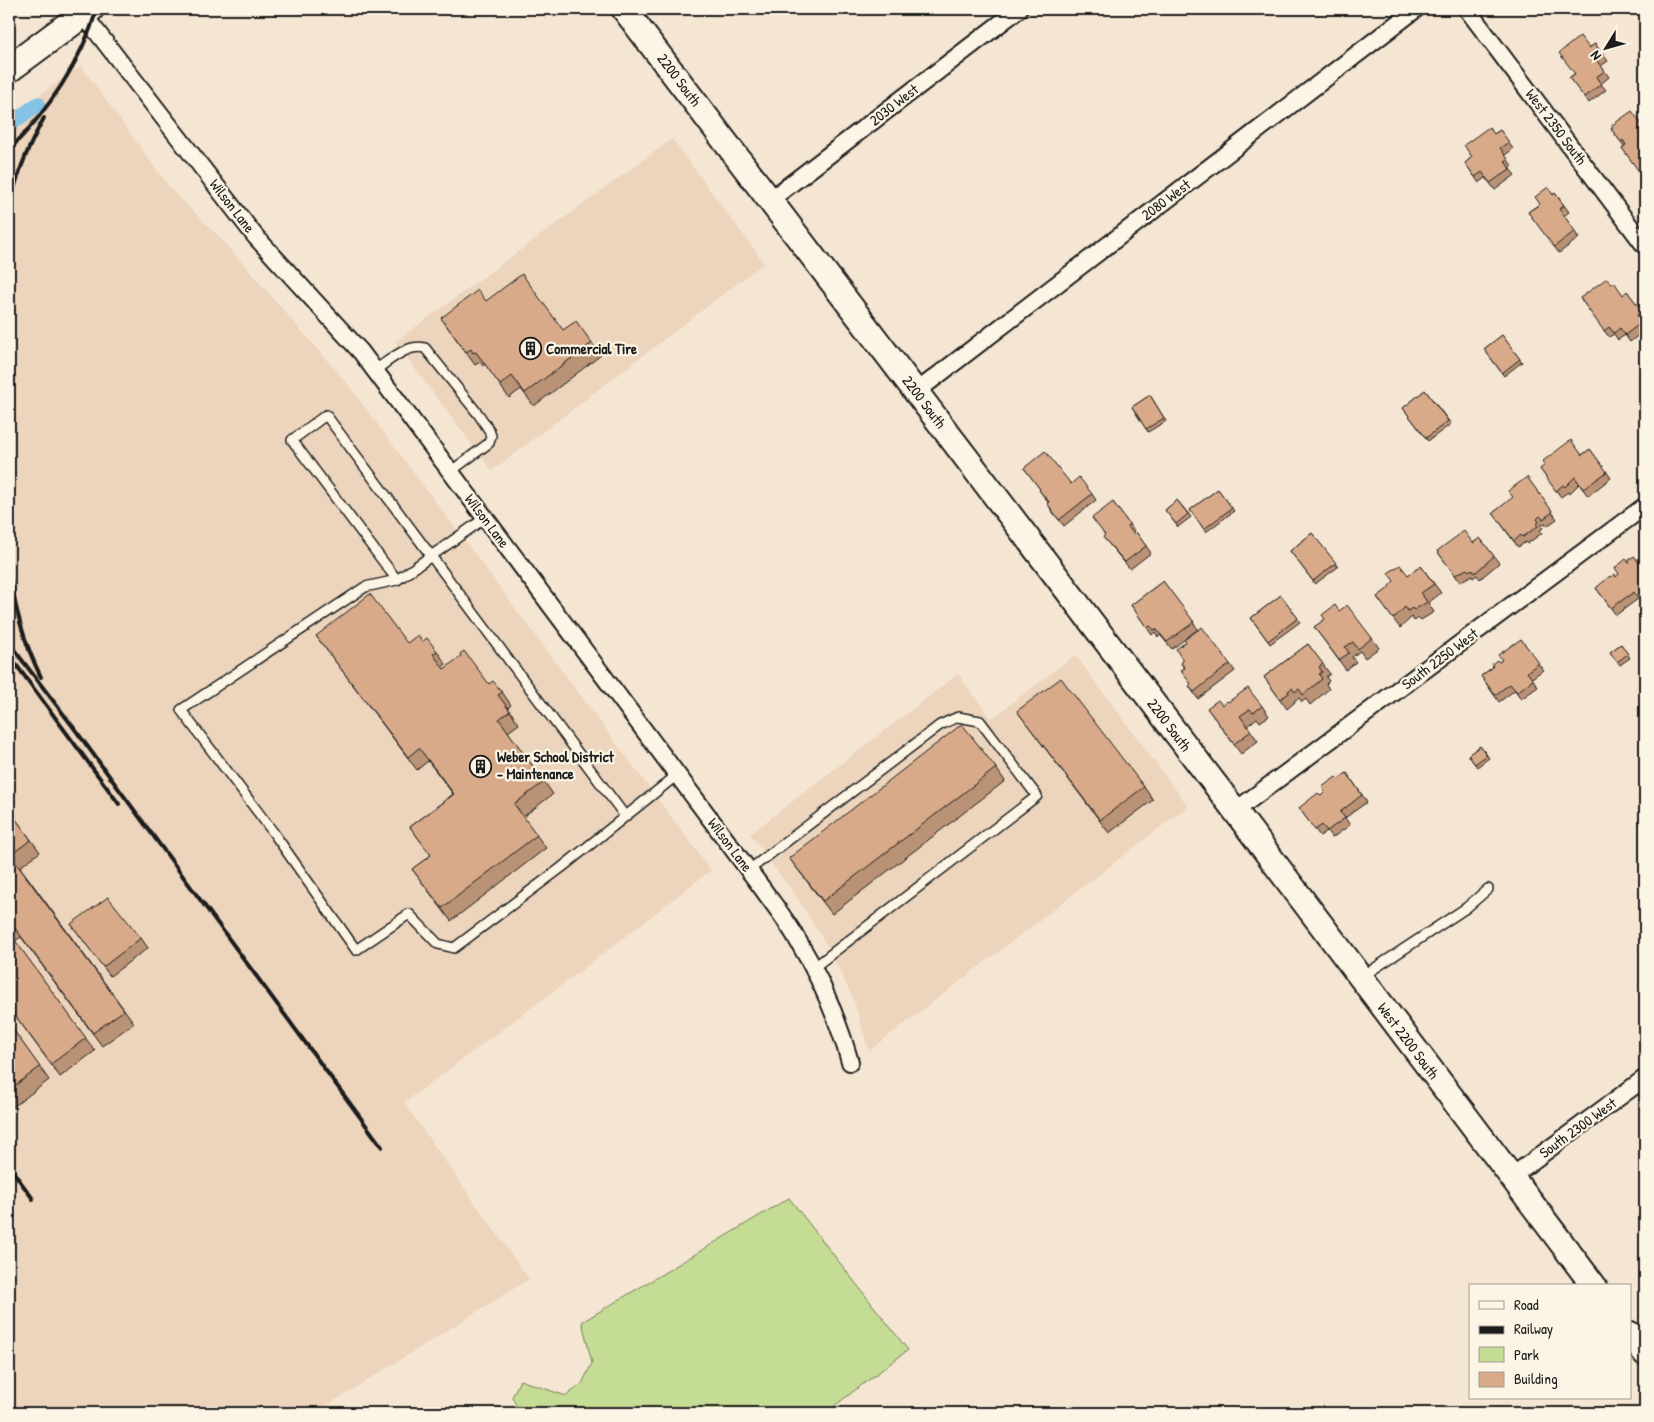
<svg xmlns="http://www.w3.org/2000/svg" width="1654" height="1422" font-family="'Patrick Hand',sans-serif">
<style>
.built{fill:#ecd4bd}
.green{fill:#c4dc93;stroke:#707c58}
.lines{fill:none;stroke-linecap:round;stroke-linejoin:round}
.canal{stroke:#84c3e4;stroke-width:15}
.lane-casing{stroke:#1c1c1c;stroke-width:12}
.street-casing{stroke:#1c1c1c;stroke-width:20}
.secondary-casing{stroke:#1c1c1c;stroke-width:28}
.primary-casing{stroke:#1c1c1c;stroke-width:30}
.lane{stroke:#fcf5e5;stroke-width:9}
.street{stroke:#fcf5e5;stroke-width:16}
.secondary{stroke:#fcf5e5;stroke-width:24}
.primary{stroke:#fcf5e5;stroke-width:26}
.rail{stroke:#1c1c1c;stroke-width:4}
.wall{fill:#ba9276;stroke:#1c1c1c}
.building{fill:#d8aa89;stroke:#1c1c1c}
.labels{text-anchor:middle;stroke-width:4.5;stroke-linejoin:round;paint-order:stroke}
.street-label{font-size:15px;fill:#1c1c1c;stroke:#fcf5e5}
.poi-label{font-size:15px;font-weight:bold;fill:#1c1c1c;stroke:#fcf5e5;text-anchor:start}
</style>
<rect width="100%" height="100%" fill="#f5e6d3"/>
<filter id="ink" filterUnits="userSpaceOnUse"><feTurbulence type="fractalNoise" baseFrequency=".02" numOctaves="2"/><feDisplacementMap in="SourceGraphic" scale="10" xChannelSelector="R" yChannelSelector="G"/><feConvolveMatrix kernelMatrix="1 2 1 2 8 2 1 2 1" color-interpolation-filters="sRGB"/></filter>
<g filter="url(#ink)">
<g class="built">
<path d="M81,66L170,188L224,242L346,382L711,870L591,963L404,1103L529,1279L315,1413H9V116Z"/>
<path d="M672,139L764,263L492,471L395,342Z"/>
<path d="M1075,655L1188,806L869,1051L854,1001L830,951L799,901L750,834L958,674L991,719Z"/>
</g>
<path class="green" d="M789,1198L908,1350L825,1413H520L512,1397L520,1380L566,1396L582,1384L592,1363L582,1322Z"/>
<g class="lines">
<path class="canal" d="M9,125L38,104"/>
<defs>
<g id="lane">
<path d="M375,370C389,361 408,343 425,348L479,415L489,430L491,436L489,443L450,472"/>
<path d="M485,518L397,580L365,587L181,710L273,832L356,950L409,914L438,944L454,948L561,868L677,775"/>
<path d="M397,580L292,440L326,415L625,816"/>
<path d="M749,870L940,725L958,717L980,721L1037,796L813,968"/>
<path d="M1363,976L1466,908L1488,889"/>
</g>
<g id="street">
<path d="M1467,9L1645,246"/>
<path d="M83,14L255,236L361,352L762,888C774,905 787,921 797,939C820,977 838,1019 850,1062"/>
<path d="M770,200L1019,9"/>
<path d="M916,392L1416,9"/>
<path d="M1235,811L1645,506"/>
<path d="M1511,1177L1645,1078"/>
</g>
<g id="secondary">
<path d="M624,9L1224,796L1594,1286"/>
<path d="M1630,1334L1645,1353"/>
</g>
<path id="primary" d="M9,69L90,9"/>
</defs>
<use href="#lane" class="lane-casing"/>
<use href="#street" class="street-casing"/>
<use href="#secondary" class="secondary-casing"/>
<use href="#primary" class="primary-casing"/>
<use href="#lane" class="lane"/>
<use href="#street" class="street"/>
<use href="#secondary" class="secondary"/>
<use href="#primary" class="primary"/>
<g class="rail">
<path d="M9,150C48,111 81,62 97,9"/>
<path d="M9,211C15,177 28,147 44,118"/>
<path d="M9,568C14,606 24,643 41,677"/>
<path d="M9,643L74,728L382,1147"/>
<path d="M9,655L119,804"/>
<path d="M9,1166L33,1199"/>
</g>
</g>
<g class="wall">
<path d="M1595,44L1608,61L1601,66L1609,77L1601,84L1606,90L1589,103L1569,78L1574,74L1589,48Z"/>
<path d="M1645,128V174L1643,176L1622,148L1624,146L1611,129Z"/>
<path d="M1500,130L1513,149L1505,155L1512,166L1509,168L1515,175L1495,190L1486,178L1479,183L1465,163L1472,157L1494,134Z"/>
<path d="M1555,193L1569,212L1564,216L1579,238L1559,253L1528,212Z"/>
<path d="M1611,284L1623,295L1627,291L1645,316V319L1642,321L1645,326V330L1630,342L1625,335L1618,340L1614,334L1609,337L1580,298Z"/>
<path d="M486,301L563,330L592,343L601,355L534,406L521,389L509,398L485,364L483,366L480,362L475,365L441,318Z"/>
<path d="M1502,335L1522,362L1504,376L1484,349Z"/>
<path d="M1425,390L1451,424L1428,441L1403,408Z"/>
<path d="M1150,395L1166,421L1148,432L1132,407Z"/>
<path d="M1590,449L1611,478L1588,496L1579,484L1569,494L1568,492L1561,497L1540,469L1582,455Z"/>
<path d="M1024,468L1071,484L1092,494L1096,500L1064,526L1051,510L1048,502L1039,490L1040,489Z"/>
<path d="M1527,477L1557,519L1547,526L1545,523L1541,525L1543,528L1540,530L1542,533L1527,544L1526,542L1518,547L1493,513L1513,498Z"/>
<path d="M1218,489L1234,511L1206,532L1190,510Z"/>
<path d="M1177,500L1191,517L1178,527L1165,510Z"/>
<path d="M1113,502L1134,531L1132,532L1134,534L1136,532L1151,553L1130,569L1108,543L1103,537L1105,535Z"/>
<path d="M1312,533L1338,567L1315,584L1290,551Z"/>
<path d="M1480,538L1499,563L1480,579L1477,575L1473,578L1472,575L1460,582L1437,551L1473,543Z"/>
<path d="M1634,556L1645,570V604L1644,606L1638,599L1616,615L1596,588L1611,577H1616L1619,574Z"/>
<path d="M1421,566L1441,593L1428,603L1434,612L1421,620L1419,618L1414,621L1412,617L1400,628L1377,597Z"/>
<path d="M1163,581L1198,629L1172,649L1160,635L1158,637L1155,632L1152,635L1131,605Z"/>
<path d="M1281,595L1300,622L1270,644L1251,618Z"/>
<path d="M1339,611L1372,638L1379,648L1365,658L1360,651L1352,657L1356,662L1346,670L1314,627Z"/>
<path d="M316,636L407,643L422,642L437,651L446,664L442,667L444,669L489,684L502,692L511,705L508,708L519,724L508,732L553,794L523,817L546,848L451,921L412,869L431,855L410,827L453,794L428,761L417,770Z"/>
<path d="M1521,639L1543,670L1532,678L1538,687L1521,699L1515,690L1499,702L1481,676L1502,660Z"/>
<path d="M1308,644L1330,674L1326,677L1329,681L1326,684L1329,689L1310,705L1306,699L1302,702L1299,698L1294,701L1295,702L1287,709L1264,677Z"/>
<path d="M1621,644L1630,658L1620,665L1610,652Z"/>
<path d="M1181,663L1230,664L1235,671L1198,699L1189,686L1191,684L1184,668Z"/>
<path d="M1228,702L1262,706L1269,716L1260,722L1257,718L1247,726L1258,741L1241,754L1207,708L1222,705Z"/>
<path d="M1017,711L1144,787L1153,800L1109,833Z"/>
<path d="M1480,746L1489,758L1477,767L1468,755Z"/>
<path d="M996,768L1005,781L832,914L789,858Z"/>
<path d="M1347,773L1367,802L1345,818L1350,825L1332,838L1327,831L1320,836L1299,808L1321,796L1338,779Z"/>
<path d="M15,818L40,852L20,867L134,1023L102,1046L21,937L15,941L95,1051L60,1077L9,1007V823Z"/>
<path d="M71,924L141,938L148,948L110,976Z"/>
<path d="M9,1024L49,1080L9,1110Z"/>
</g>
<g class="building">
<path d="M1580,36L1589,48L1595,44L1603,55L1596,60L1605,71L1596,77L1601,84L1584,97L1569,78L1575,74L1559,53Z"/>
<path d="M1632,111L1645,128V165L1638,170L1622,148L1626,145L1623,140L1621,142L1611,129L1613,128L1611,126Z"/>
<path d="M1489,127L1494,134L1500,130L1509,142L1500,148L1508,159L1505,161L1510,169L1490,183L1482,172L1475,177L1465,163L1472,157L1464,145Z"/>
<path d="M1548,187L1553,195L1555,193L1564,206L1559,209L1575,231L1554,247L1528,212L1540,204L1535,197Z"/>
<path d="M522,274L563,330L576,321L592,343L525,393L512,376L500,385L476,352L473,353L471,349L466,352L441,318L478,290L486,301Z"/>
<path d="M1607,278L1611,284L1614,282L1623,295L1627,291L1642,311L1637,315L1642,322L1625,335L1620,328L1614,333L1609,327L1604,331L1580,298Z"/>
<path d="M1502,335L1520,359L1502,373L1484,349Z"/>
<path d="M1425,390L1448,421L1426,438L1403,408Z"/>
<path d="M1150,395L1164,418L1146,429L1132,407Z"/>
<path d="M1571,440L1582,455L1590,449L1607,472L1583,489L1575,477L1565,487L1563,485L1556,491L1540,469L1545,465L1543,461Z"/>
<path d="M1045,451L1071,484L1079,477L1092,494L1059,520L1047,503L1049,502L1039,490L1040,489L1024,468Z"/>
<path d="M1527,477L1553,512L1543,519L1540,516L1537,519L1539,522L1536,524L1538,526L1523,537L1521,535L1514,541L1493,513L1513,497L1508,491Z"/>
<path d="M1218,489L1232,508L1204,529L1190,510Z"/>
<path d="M1177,500L1188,514L1176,524L1165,510Z"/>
<path d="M1113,502L1129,524L1127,526L1134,534L1136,532L1146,546L1125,562L1103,537L1105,535L1092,518Z"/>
<path d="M1464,531L1473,543L1480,538L1494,556L1475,573L1472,569L1469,571L1467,569L1455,575L1437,551Z"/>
<path d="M1312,533L1336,563L1313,581L1290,551Z"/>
<path d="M1634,556L1644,569L1641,571L1645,576V579L1643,581L1645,585L1643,587L1645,590V594L1639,599L1634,592L1611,608L1596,588L1610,576L1611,577L1615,574L1616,577L1619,574L1615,568L1626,559L1629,563V560Z"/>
<path d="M1400,565L1408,575L1421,566L1434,584L1421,593L1427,602L1414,610L1412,608L1408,611L1405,607L1393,619L1377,597L1389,588V586L1394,581L1388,573Z"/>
<path d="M1163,581L1194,622L1167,642L1156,629L1154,630L1150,626L1147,628L1131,605Z"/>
<path d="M370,594L407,643L418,635L422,642L427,638L437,651L433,654L444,669L461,656L460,654L464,651L489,684L493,681L502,692L498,695L510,711L499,719L544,782L514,804L537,835L442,908L412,869L431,855L410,827L454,794L419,748L408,757L316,636Z"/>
<path d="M1281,595L1298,618L1268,641L1251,618Z"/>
<path d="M1335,605L1339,611L1347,605L1372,638L1358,649L1353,642L1345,647L1349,653L1339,660L1314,627L1325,619L1322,615Z"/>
<path d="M1202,627L1230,664L1194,692L1189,686L1191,684L1181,671L1185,668L1181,663L1183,661L1176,649L1186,642L1184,640Z"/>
<path d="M1521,639L1539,663L1527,672L1533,680L1517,692L1510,684L1495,695L1481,676L1493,667L1492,664L1497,660L1499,662L1502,660L1498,655Z"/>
<path d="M1308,644L1323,664L1319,667L1322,672L1319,674L1322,679L1303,695L1299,689L1295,692L1292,688L1288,691L1289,693L1280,699L1264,677Z"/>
<path d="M1621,644L1628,654L1617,662L1610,652Z"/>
<path d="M1061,678L1144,787L1100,820L1017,711Z"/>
<path d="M1248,688L1262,706L1253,713L1250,709L1240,716L1251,731L1234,744L1207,708L1218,700L1222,705L1227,701L1228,702Z"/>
<path d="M962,724L996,768L823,901L789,858Z"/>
<path d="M1480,746L1487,755L1475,764L1468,755Z"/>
<path d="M1347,773L1362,795L1340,812L1345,818L1327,831L1322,825L1315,830L1299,808L1318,793L1321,796L1325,792L1322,787L1336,777L1338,779Z"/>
<path d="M15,818L31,840L10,855L124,1010L93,1033L12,924L9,926V823Z"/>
<path d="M108,897L141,938L103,967L71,924Z"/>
<path d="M9,932L86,1038L51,1064L9,1007Z"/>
<path d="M9,1024L40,1067L9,1090Z"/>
</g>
</g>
<defs>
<symbol id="building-ring" viewBox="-11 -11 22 22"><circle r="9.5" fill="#fcf5e5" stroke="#1c1c1c" stroke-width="1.5"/><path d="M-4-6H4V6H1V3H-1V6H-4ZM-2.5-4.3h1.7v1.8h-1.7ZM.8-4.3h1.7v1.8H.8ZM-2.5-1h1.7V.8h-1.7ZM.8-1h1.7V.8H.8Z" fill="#1c1c1c"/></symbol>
</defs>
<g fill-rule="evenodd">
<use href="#building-ring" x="518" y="336" width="25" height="25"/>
<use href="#building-ring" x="468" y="754" width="25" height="25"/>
</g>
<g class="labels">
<g class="street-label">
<text transform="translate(679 80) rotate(53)" y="5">2200 South</text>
<text transform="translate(894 105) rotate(-38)" y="5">2030 West</text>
<text transform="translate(1556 127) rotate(53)" y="5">West 2350 South</text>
<text transform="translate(1166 200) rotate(-37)" y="5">2080 West</text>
<text transform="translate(232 206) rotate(52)" y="5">Wilson Lane</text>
<text transform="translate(924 402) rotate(53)" y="5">2200 South</text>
<text transform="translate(487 521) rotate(53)" y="5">Wilson Lane</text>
<text transform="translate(1440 659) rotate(-37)" y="5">South 2250 West</text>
<text transform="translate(1169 725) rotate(53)" y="5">2200 South</text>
<text transform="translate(730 845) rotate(53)" y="5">Wilson Lane</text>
<text transform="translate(1408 1041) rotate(53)" y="5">West 2200 South</text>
<text transform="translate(1578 1128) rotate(-36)" y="5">South 2300 West</text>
</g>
<g class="poi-label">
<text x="546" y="354">Commercial Tire</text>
<text x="497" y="762">Weber School District<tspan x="497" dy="17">- Maintenance</tspan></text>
</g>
</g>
<rect width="1654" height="1422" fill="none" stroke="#fcf5e5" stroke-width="30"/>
<rect x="15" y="15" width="1624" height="1392" fill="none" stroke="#1c1c1c" stroke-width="2" filter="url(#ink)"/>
<rect x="1469" y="1284" width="162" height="115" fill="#fcf5e5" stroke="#a29e95"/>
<rect x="1479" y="1301" width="25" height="8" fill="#fcf5e5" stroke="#a29e95"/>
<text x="1514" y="1310" font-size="15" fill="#1c1c1c">Road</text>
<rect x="1479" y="1326" width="25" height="8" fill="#1c1c1c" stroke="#a29e95"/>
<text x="1514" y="1334" font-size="15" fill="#1c1c1c">Railway</text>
<rect x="1479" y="1347" width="25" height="15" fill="#c4dc93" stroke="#a29e95"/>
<text x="1514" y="1360" font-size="15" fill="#1c1c1c">Park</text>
<rect x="1479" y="1372" width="25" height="15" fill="#d8aa89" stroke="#a29e95"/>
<text x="1514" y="1384" font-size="15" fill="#1c1c1c">Building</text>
<g transform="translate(1606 48) rotate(233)" stroke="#fcf5e5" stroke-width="4" paint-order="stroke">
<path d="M0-4L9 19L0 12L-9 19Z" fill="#1c1c1c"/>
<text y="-8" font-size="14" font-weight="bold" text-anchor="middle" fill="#1c1c1c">N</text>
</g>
</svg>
